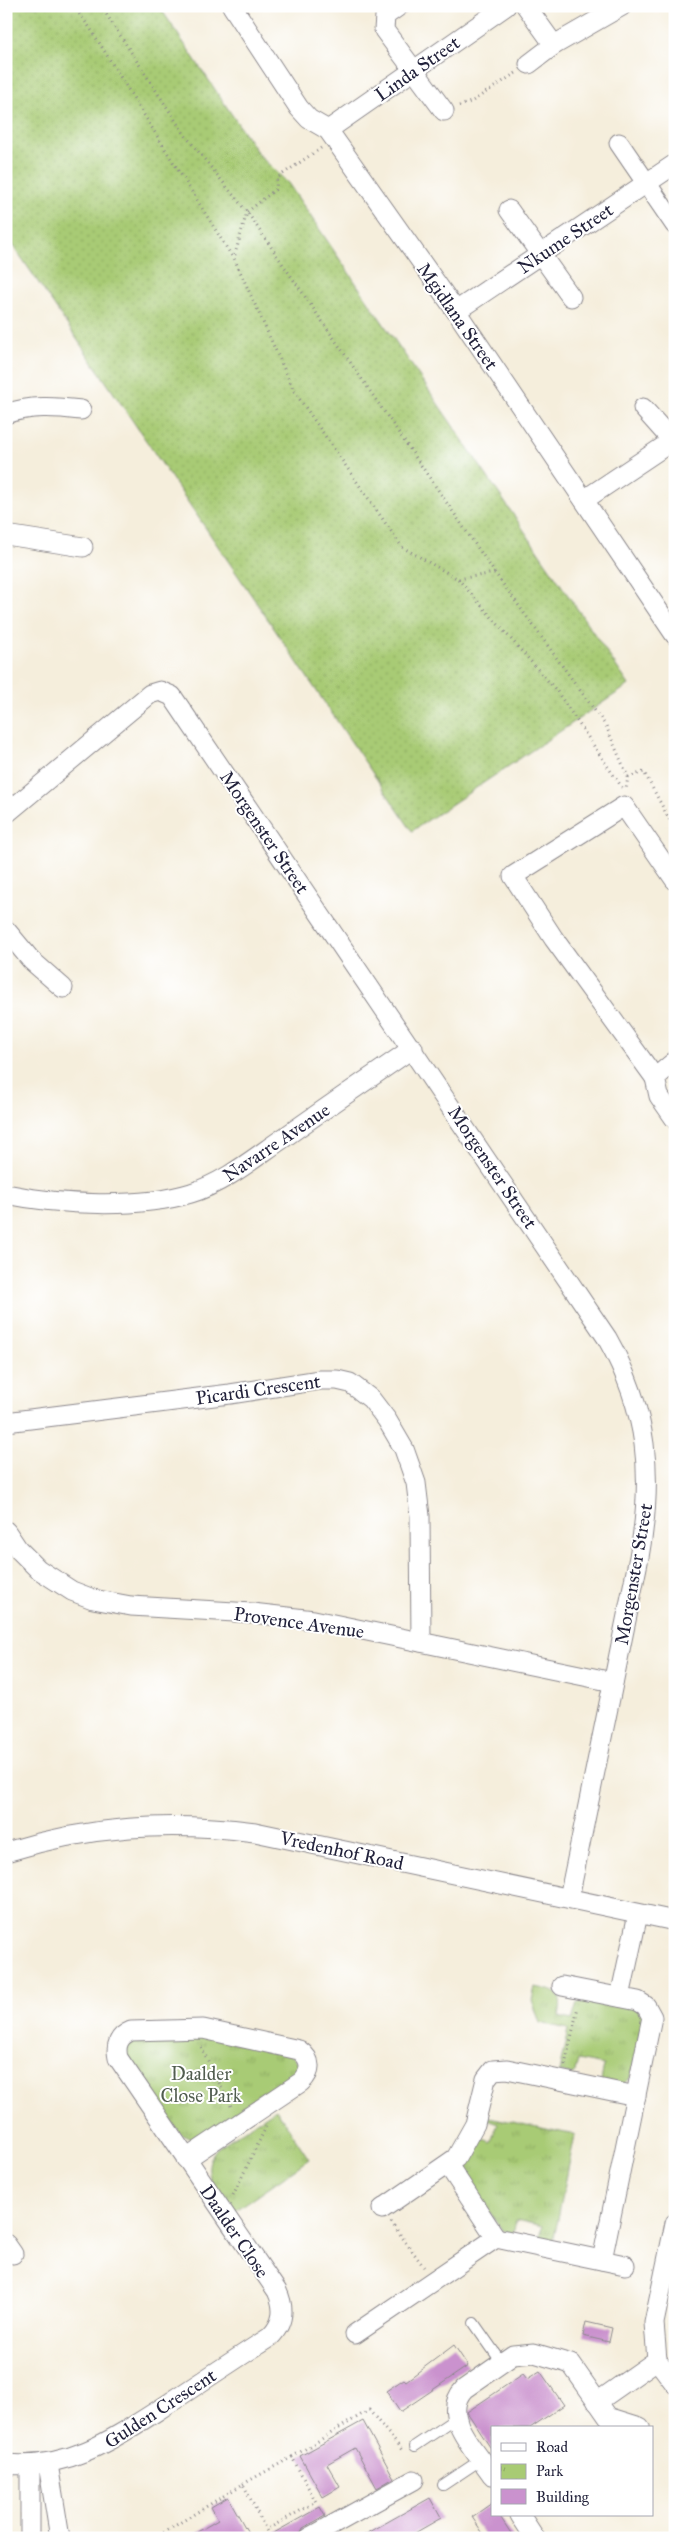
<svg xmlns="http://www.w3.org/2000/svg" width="681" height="2544" font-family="'IM FELL Great Primer',serif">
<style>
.grass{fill:url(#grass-dots);stroke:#657658}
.park{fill:url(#park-tufts);stroke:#657658}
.building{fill:#ca92ce}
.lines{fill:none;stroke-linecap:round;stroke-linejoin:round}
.service-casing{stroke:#8c888c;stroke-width:12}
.minor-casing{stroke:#8c888c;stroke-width:21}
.path{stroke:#8c888c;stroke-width:3;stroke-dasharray:1 4;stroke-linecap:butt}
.service{stroke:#fff;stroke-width:10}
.minor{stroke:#fff;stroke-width:19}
.labels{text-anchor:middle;stroke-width:4;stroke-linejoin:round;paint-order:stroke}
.street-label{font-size:19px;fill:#22223b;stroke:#fff}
.park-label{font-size:19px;fill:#515d4f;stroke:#fff}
</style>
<defs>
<pattern id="grass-dots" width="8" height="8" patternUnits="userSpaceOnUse" patternTransform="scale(1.25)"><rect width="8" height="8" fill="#a8cb74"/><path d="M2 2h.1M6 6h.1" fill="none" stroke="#90ae65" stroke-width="1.8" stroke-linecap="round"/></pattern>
<pattern id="park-tufts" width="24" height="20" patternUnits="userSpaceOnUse" patternTransform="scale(1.25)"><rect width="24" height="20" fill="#a8cb74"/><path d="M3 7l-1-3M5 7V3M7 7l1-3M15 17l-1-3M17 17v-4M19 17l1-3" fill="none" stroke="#90ae65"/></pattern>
</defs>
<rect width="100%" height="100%" fill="#fff"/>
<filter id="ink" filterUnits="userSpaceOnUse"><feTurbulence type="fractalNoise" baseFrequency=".02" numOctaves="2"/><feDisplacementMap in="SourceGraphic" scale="10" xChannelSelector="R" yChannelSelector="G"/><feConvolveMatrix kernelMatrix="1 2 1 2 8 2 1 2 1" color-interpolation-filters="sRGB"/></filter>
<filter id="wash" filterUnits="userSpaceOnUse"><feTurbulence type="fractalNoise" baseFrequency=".0096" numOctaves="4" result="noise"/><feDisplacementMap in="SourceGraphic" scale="20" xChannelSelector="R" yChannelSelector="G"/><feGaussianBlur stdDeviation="1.12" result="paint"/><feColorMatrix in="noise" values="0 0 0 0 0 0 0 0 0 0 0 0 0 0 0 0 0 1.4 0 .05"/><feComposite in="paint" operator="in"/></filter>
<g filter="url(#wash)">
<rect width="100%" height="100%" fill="#f5eedc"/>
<path class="grass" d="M6,6H159L259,155L288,183L629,685L412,831L6,235Z"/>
<g class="park">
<path d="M535,1987C557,1991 564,1993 559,2017L572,2020L577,2004L587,1999L636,2008L644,2013L631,2078L623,2084L601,2081L604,2065L578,2060L574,2075L559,2072L568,2029L540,2023L532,2000Z"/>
<path d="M204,2036L291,2055C299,2062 300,2065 298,2076L204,2139H191L180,2134L125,2055L127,2045L135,2038Z"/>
<path d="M276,2109L309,2159L232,2213C218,2192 197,2172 217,2148Z"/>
<path d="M484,2116L575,2135L553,2243L540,2240L542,2226L516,2220L513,2234L502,2230L463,2173V2163L476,2136L491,2142L498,2123L484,2118Z"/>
</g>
<g id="blocks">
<g class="building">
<path d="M586,2322L612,2328L609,2342L583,2336Z"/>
<path d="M454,2345L468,2366L400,2412L386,2391L404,2379L406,2381Z"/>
<path d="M540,2371L564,2405L530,2428H492V2450L467,2412L523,2374L527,2379Z"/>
<path d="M363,2421L394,2478L377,2488L355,2448L327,2464L340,2487L323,2497L300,2456Z"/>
<path d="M228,2497L251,2538H187L218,2520L211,2507Z"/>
<path d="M430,2498L441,2518L406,2538H359Z"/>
<path d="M492,2503V2515H499L514,2538H486L472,2517Z"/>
<path d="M320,2507L325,2516L303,2528L298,2538H265Z"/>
</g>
</g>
</g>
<g filter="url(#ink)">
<use href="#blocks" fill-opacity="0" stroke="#8c888c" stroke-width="1"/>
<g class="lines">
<defs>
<g id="service">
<path d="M474,2323L502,2363"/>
<path d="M415,2446L455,2419"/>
<path d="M443,2485L482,2459"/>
</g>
<g id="minor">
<path d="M232,6L299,108L309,119L328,130L456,311L675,635"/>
<path d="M399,6L385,16L384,30L444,111"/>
<path d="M526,6L554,45"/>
<path d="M529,64L554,45L622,6"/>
<path d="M328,130L506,6"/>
<path d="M619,143L675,225"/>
<path d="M509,210L571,297"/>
<path d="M456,311L675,164"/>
<path d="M643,408L675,444"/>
<path d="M6,414C30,405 56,407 81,410"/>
<path d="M584,500L675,439"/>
<path d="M6,535L83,547"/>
<path d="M6,814L150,694L160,691L172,696L607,1338C648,1411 654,1475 639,1557L569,1898"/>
<path d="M6,930L31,960L63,988"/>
<path d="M675,1061L655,1078L659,1096L675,1119"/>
<path d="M655,1078L554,939L513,876L624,806L675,880"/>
<path d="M6,1194C59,1205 139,1209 191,1193C226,1182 255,1157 285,1137C327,1107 370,1078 413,1048"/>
<path d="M6,1422L230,1394L320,1380H337L350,1383L371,1399L387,1420L404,1449L416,1483L420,1516L421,1642"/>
<path d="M6,1531L18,1549L38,1569L72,1591L93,1599L131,1606L252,1613L314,1620L613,1682"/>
<path d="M6,1852C89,1826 169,1821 255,1832L675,1921"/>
<path d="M562,1986L638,2001L646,2006L652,2017L602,2260"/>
<path d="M620,1997L638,1914"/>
<path d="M448,2165L496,2238"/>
<path d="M382,2209L456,2158L475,2124L486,2079L493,2070L507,2069L636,2096"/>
<path d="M6,2244L13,2254"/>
<path d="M355,2334L496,2238L625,2265"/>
<path d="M657,2360L654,2323L675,2223"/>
<path d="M657,2360L675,2384"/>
<path d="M597,2402L657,2360"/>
<path d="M6,2464C71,2471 119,2435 171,2402C204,2380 237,2358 270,2337C284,2323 285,2308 277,2291L118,2058C115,2045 119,2036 131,2031L203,2029L299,2050C312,2059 312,2072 301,2082L186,2159"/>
<path d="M48,2464L60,2538"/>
<path d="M30,2465V2538"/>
<path d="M492,2475C476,2451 439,2416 464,2389L513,2355L534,2353L571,2364L608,2417L640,2427"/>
<path d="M520,2515L535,2538"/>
<path d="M309,2538L414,2480"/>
</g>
</defs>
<use href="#service" class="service-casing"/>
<use href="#minor" class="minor-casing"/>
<g class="path">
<path d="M73,6L90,28L233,258"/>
<path d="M101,6L185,135L247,212L495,573L606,726L628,777L626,789"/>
<path d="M459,106L471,102L516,73"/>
<path d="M321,148L277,178L276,189L247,212L234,258L294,391L402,547L458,579L495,573"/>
<path d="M458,579L556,690L623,789"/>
<path d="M628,777L644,772L675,830"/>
<path d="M201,2047L232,2108"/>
<path d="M565,2065L578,2007"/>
<path d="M233,2195L266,2127"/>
<path d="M391,2222L424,2267"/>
<path d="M292,2457L369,2410L402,2450"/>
<path d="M243,2484L292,2457L316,2502L266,2530"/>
<path d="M155,2538L243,2484L270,2538"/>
</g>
<use href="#service" class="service"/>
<use href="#minor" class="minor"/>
</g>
</g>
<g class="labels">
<g class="street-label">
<text transform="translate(417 68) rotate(-35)" y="7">Linda Street</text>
<text transform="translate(565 238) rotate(-34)" y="7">Nkume Street</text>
<text transform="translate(458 316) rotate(55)" y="7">Mgidlana Street</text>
<text transform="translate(265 832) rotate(56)" y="7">Morgenster Street</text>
<text transform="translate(276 1142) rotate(-34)" y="7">Navarre Avenue</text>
<text transform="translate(493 1167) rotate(56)" y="7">Morgenster Street</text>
<text transform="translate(258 1389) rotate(-8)" y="7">Picardi Crescent</text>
<text transform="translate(633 1574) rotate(-80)" y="7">Morgenster Street</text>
<text transform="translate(299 1622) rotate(8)" y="7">Provence Avenue</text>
<text transform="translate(342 1850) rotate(12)" y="7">Vredenhof Road</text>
<text transform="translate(235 2231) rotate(56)" y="7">Daalder Close</text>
<text transform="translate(160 2408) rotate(-33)" y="7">Gulden Crescent</text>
</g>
<g class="park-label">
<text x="201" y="2080">Daalder<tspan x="201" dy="22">Close Park</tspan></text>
</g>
</g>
<rect width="681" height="2544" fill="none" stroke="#fff" stroke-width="25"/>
<rect x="491" y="2426" width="162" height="90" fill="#ffffff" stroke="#a7a7b1"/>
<rect x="501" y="2443" width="25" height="8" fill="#ffffff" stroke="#a7a7b1"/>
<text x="536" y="2452" font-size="15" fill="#22223b">Road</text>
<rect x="501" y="2464" width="25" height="15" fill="url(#park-tufts)" stroke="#a7a7b1"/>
<text x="536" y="2476" font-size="15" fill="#22223b">Park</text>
<rect x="501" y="2489" width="25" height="15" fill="#ca92ce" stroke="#a7a7b1"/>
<text x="536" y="2502" font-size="15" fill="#22223b">Building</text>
</svg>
